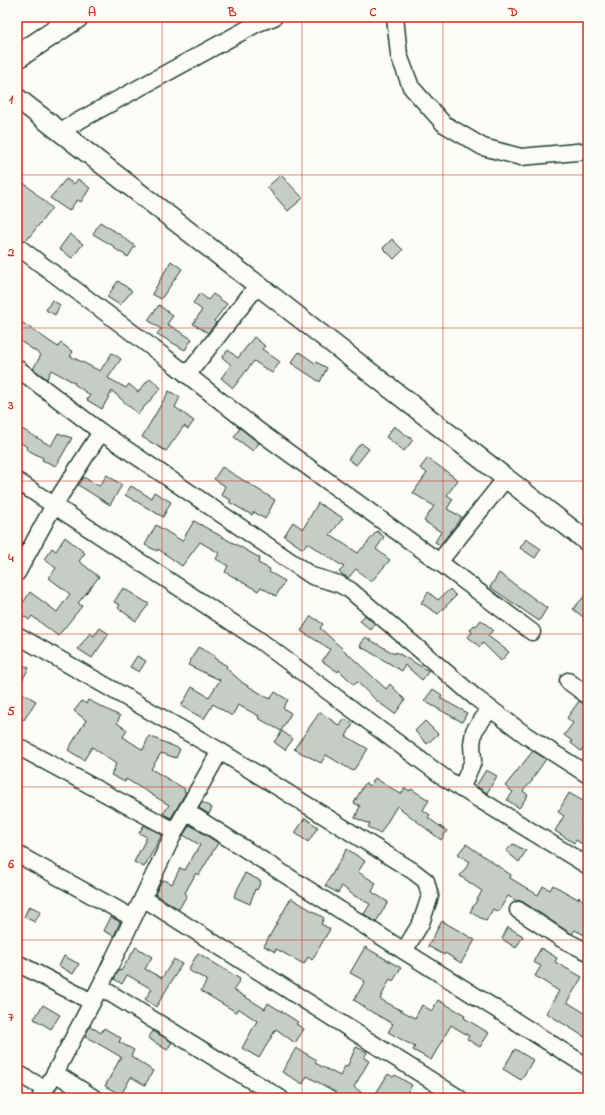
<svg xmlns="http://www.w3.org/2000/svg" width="605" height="1115" font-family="'Indie Flower',sans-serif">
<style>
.building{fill:#c6cdc7;stroke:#1f3d34}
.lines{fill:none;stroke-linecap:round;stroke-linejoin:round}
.minor-casing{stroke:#1f3d34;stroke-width:19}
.tertiary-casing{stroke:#1f3d34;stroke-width:22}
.secondary-casing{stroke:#1f3d34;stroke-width:25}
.minor{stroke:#fdfcf7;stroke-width:16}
.tertiary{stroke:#fdfcf7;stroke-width:19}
.secondary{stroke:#fdfcf7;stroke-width:22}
.grid{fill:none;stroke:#c8321e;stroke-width:1;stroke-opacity:0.55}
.neatline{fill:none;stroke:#c8321e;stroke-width:1.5}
.grid-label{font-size:13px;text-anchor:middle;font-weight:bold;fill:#c8321e}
</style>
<rect width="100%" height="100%" fill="#fdfcf7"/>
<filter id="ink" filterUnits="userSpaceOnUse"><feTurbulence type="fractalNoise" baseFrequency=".025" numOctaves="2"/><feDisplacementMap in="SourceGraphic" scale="8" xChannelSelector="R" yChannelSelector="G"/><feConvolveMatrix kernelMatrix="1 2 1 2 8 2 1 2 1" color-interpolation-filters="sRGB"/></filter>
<g filter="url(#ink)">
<g class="building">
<path d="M281,175L303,198L288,211L267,187Z"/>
<path d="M17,179L24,184V183L52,208L26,241L17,237Z"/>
<path d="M66,179L74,184L78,179L90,188L81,202L77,200L69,211L50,198Z"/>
<path d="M100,222L119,234L135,246L128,257L114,248L115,247L93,234Z"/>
<path d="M70,234L83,244L72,258L59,249Z"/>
<path d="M392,239L403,250L394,259L383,248Z"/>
<path d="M171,261L182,269L161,299L152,294Z"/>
<path d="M118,281L132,291L120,305L107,297Z"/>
<path d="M200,293L208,300L213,294L227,304L214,321L216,323L208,333L193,324L202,310L193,303Z"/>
<path d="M52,300L60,305L55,315L46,310Z"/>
<path d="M159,305L173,316L167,324L192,339L185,350L157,334L161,329L148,320Z"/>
<path d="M17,319L58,347L61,343L73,352L70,356L100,371L112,353L121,359L108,378L126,388L129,384L138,392L150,378L161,388L138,414L112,391L102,409L87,400L90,395L74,384L75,383L51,370L47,379L33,369L41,355L20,341V340L17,345Z"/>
<path d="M254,337L265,346L262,349L280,362L272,373L254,361L233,388L221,378L231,365L222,357L228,350L238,358Z"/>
<path d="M299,352L315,363L316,362L327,368L320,382L291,363Z"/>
<path d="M169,391L180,397L175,407L194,421L188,429L184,426L166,451L142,437Z"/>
<path d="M394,426L413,440L404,451L386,437Z"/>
<path d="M240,428L259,443L253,451L234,437Z"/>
<path d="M22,429L51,446L58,433L72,438L56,466L42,460L43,458L26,449L27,447L17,440V438Z"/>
<path d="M361,443L369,449L356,465L348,459Z"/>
<path d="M428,458L458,480L447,495L453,499L447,509L462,517L440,545L435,542L441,532L424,521L434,506L413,493L427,473L420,468Z"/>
<path d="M222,467L275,500L265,519L254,512L252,515L229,502L231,500L221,495L225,486L214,479Z"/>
<path d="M107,475L122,485L110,505L78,485L83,477L99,486Z"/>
<path d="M131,486L151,498L154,492L171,502L163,517L125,495Z"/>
<path d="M318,503L343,518L330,535L358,553L362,548H363L377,531L384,537L376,549L390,560L371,582L356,569L348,578L339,572L344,567L307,543L303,549L284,536L293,522L303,529Z"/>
<path d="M194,521L260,558L258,563L270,569L269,572L285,581L276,596L261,587L258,591L225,572L228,566L216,559L219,553L200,542L182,566L158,549L157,551L145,545L156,525L182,541Z"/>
<path d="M65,537L85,553L79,561L99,577L78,603L82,606L58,636L32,616L29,620L17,611V599L23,603L30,592L57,612L70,594L49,578L56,568L44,559L52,548L56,551Z"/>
<path d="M526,539L541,549L535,558L520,548Z"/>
<path d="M499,573L547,608L539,621L490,587Z"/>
<path d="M123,588L149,604L136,621L118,608L120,605L114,602Z"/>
<path d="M450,589L456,596L438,614L421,603L428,592L438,600Z"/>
<path d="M588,592V621L573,609Z"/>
<path d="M365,615L375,624L371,630L360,621Z"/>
<path d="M311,616L323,624L320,628L386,689L390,684L405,700L395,714L377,701L357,682L354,685L339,670L338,672L322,661L330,649L301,631Z"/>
<path d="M481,620L493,630L488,636L509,652L501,661L483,643L480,647L468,637L472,632L470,630L474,625L476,626Z"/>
<path d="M100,628L109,634L92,658L78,649L90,633L94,636Z"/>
<path d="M365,637L395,654L396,652L429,671L422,680L405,665L402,671L360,646Z"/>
<path d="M198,647L215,656L214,658L227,666L226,668L243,683L270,699L275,692L288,700L283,708L291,713L281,731L258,718L259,716L238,705L232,716L213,704L204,719L181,706L192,687L209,697L220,680L188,665Z"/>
<path d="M137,656L146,661L139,672L130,667Z"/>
<path d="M17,662L29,668L17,689Z"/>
<path d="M433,689L442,695L440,698L467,713L462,722L424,701Z"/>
<path d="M17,690L36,701L24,720L17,716Z"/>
<path d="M88,700L120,716L117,723L127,730L123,737L143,750L149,736L180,749L176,758L161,753L151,769L185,789L184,791L186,792L171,818L163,814L169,805L126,779L125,782L111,775L116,764L92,747L84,760L68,750L86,720L74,711L82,701L86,704Z"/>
<path d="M579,701L588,706V742L581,751L571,743L572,741L564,735L573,723L567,718Z"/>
<path d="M320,712L340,726L344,719L353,724L346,736L368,749L353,771L326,755L321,763L294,749Z"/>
<path d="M425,721L438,734L427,744L415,731Z"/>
<path d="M282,731L293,739L285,750L274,742Z"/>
<path d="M533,751L546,759L532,779L533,780L523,791L528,795L519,808L507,800L513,792L505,786Z"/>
<path d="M486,770L497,776L487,793L476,786Z"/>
<path d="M375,778L401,794L405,788L410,791L411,789L429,800L423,810L430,815L428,818L447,831L441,840L397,806L380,834L368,827L370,824L355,818L360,806L354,803L365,783L370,786Z"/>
<path d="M569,793L588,804V812L581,822L588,828V840L585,846L576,840L574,843L555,831L564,816L558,812Z"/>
<path d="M202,802L212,808L209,814L199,808Z"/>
<path d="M305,818L318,827L308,842L295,833Z"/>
<path d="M144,825L162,835L144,867L134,862L147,837L139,833Z"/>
<path d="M190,825L218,843L199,875L196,873L185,893L187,895L179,909L155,894L162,880L167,881L172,884L180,868L185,870L200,845L183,835Z"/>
<path d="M466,844L511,875L510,878L538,895L543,886L550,890L553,885L578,899L579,897L588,906V937L575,930L572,934L567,931L523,902L519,900L517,901L508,896L498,912L493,909L486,921L470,912L482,891L460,876L470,862L458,854Z"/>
<path d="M513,844L526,851L519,862L506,851Z"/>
<path d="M347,849L365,861L358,872L376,883L372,892L388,902L376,922L364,914L370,904L353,895L342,886L338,893L325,886Z"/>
<path d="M245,873L261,881L257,890L255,889L250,904L234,897Z"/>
<path d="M291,898L324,918L321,924L330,929L312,960L308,957L304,964L276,949L275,952L264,946Z"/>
<path d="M29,906L41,911L35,922L24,917Z"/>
<path d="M111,917L120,922L114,936L104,931Z"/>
<path d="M442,921L475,940L461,963L445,953L444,955L428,946Z"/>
<path d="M508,927L523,936L516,948L502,939Z"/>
<path d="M136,947L152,957L145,969L162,978L174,959L182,964L156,1007L145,999L152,989L127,975L122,984L114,979L119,970L121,971Z"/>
<path d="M365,947L401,968L393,981L390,979L380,999L415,1018L422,1005L432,1011L438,1000L465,1015L464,1018L489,1033L480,1047L467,1039L469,1036L451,1025L431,1060L413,1050L415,1047L388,1032L393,1024L365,1008V1007L354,1000L365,981L350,973Z"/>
<path d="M541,948L557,958L555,962L582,977L567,1002L588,1015V1039L546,1013L559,991L535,976L541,966L533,962Z"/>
<path d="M198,953L240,979L234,990L265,1009L268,1003L298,1022L296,1024L304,1029L295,1043L276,1029L259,1058L242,1048L257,1021L238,1008L236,1012L201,991L207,980L188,970Z"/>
<path d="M64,956L79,964L73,974L59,966Z"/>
<path d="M43,1005L60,1015L51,1029L34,1019Z"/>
<path d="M90,1026L101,1033L104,1028L121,1038L119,1042L134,1050L131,1056L153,1071L145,1085L131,1077L121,1095L105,1086L121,1057L85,1036Z"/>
<path d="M153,1031L172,1042L167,1050L148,1038Z"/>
<path d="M356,1047L367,1052L364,1058L369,1061L354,1087L369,1098H334L337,1093L307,1076L303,1084L282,1072L296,1048L317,1060L315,1063L340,1076L345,1066L347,1067Z"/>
<path d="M515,1049L533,1060L521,1080L503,1069Z"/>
<path d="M388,1074L393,1077L395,1075L412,1085L404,1098H373Z"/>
</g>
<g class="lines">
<defs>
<g id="minor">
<path d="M395,17L399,55L411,87L444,124L483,147L521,157L588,151"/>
<path d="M60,131L258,23L274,17"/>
<path d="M17,246L166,358L260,432L439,562L532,632"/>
<path d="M17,368L101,432L312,576L339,584L350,590L476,698L527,736L588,775"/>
<path d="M187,375L258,285"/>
<path d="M17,481L259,640L446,779L588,866"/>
<path d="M439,562L506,478"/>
<path d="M17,573L54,505L101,432"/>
<path d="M17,635L220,751L413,871L426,881L430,896L421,923L404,951"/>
<path d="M568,681L588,696"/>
<path d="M17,746L175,831"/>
<path d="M461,789L473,761L472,744L474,731L490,709"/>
<path d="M186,811L404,951L588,1067"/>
<path d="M17,854L133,918"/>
<path d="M143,898L459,1098"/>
<path d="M518,910L562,939L588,952"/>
<path d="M17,963L92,1002"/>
<path d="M100,987L280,1098"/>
<path d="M17,1073L45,1089"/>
<path d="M55,1073L94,1098"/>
<path d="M40,1098L55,1073L100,987L175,831L220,751"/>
</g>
<path id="tertiary" d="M17,98L588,542"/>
<path id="secondary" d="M17,57L77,17"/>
</defs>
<use href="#minor" class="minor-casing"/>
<use href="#tertiary" class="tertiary-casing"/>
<use href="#secondary" class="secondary-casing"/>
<use href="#minor" class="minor"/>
<use href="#tertiary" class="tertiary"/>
<use href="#secondary" class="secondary"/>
</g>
</g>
<path class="grid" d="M162,17V1098M302,17V1098M443,17V1098M17,175H588M17,328H588M17,481H588M17,634H588M17,787H588M17,940H588"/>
<rect width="605" height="1115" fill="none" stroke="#fdfcf7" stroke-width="44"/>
<rect x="22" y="22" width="561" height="1071" class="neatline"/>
<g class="grid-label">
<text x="92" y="16">A</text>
<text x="232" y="16">B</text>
<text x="373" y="16">C</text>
<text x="513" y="16">D</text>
<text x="11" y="103">1</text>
<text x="11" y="256">2</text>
<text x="11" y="409">3</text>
<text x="11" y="562">4</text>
<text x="11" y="715">5</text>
<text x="11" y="868">6</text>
<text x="11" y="1021">7</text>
</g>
</svg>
